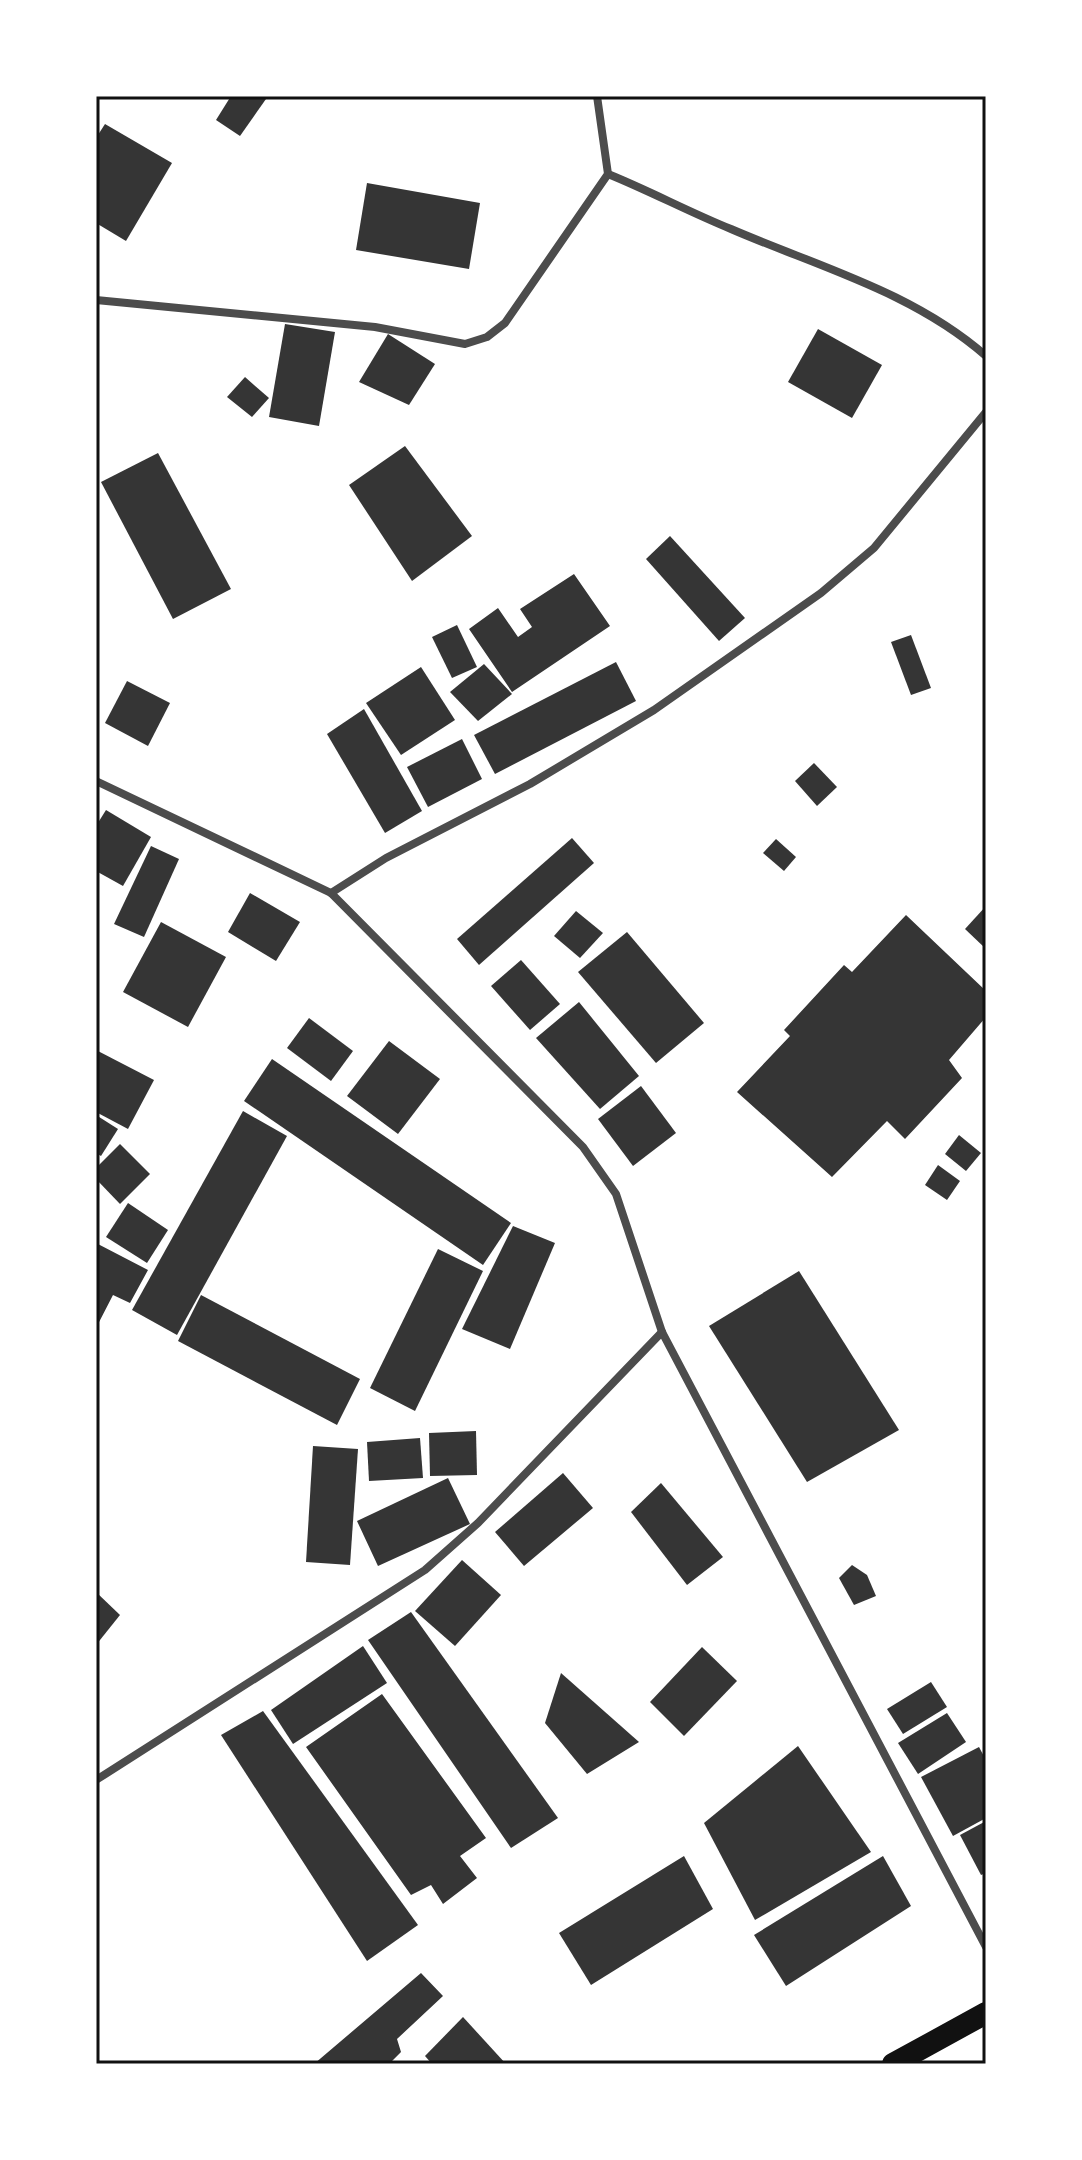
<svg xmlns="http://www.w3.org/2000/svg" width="1082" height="2160" font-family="Barlow,sans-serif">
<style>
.building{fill:#353535}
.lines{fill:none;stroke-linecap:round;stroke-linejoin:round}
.minor{stroke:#4c4c4c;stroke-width:8}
.trunk{stroke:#111;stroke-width:22}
.neatline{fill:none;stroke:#111;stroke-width:3}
</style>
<rect width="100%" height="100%" fill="#fff"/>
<g class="building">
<path d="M231,96L266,99L240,136L216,120Z"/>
<path d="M105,124L172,163L126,241L96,223V138Z"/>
<path d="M367,183L480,203L469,269L356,250Z"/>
<path d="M285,324L335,332L319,426L269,417Z"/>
<path d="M818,329L882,365L852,418L788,382Z"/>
<path d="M388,334L435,364L409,405L359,382Z"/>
<path d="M245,377L269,398L252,417L227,397Z"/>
<path d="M405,446L472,536L412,581L349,485Z"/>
<path d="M158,453L231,589L173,619L101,482Z"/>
<path d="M670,536L745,618L719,641L646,559Z"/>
<path d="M574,574L610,626L512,692L469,629L498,608L518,637L532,627L520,609Z"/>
<path d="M457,625L477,667L452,678L432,637Z"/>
<path d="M911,635L931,688L911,695L891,642Z"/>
<path d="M616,662L636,701L495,774L474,735Z"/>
<path d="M484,664L512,694L478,721L450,692Z"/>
<path d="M421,667L455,720L401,755L366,703Z"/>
<path d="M127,681L170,703L148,746L105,723Z"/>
<path d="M364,709L422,811L385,833L327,734Z"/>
<path d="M462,739L482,779L428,807L407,767Z"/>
<path d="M814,763L837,787L817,806L795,781Z"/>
<path d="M106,810L151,837L123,886L96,871V826Z"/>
<path d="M572,838L594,863L479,965L457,939Z"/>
<path d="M776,839L796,857L784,871L763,853Z"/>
<path d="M151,846L179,859L144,937L114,924Z"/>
<path d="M250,893L300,922L276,961L228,932Z"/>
<path d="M986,906V949L965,929Z"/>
<path d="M576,911L603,933L580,958L554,936Z"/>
<path d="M906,915L986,991V1017L949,1060L962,1078L905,1139L887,1121L832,1177L737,1092L790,1036L784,1030L844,965L852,972Z"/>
<path d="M161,922L226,957L188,1027L123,992Z"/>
<path d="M627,932L704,1023L656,1063L578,972Z"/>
<path d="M521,960L560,1004L530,1030L491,986Z"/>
<path d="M579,1002L639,1076L600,1109L536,1038Z"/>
<path d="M309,1018L353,1051L331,1081L287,1048Z"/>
<path d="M389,1041L440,1079L398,1134L347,1096Z"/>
<path d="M96,1050L154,1080L128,1129L96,1112Z"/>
<path d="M272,1059L511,1223L483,1265L244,1101Z"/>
<path d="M641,1086L676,1133L633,1166L598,1119Z"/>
<path d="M243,1111L287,1136L177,1335L132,1310Z"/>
<path d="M96,1115L118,1129L101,1156L96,1153Z"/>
<path d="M959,1135L981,1153L966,1171L945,1154Z"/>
<path d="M120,1144L150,1174L120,1204L96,1179V1168Z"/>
<path d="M938,1165L960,1181L947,1200L925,1185Z"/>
<path d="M128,1203L168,1230L147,1263L106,1237Z"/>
<path d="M513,1226L555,1243L510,1349L462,1329Z"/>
<path d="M96,1243L148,1270L130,1303L113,1295L96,1328Z"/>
<path d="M438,1249L483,1271L415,1411L370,1388Z"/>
<path d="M799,1271L899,1430L807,1482L709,1326Z"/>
<path d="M201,1295L360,1379L337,1425L178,1341Z"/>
<path d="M476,1431L477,1475L430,1476L429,1433Z"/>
<path d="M420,1438L423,1478L369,1481L367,1442Z"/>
<path d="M313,1446L358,1449L350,1565L306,1562Z"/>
<path d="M563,1473L593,1508L524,1566L495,1532Z"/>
<path d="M448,1478L470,1524L378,1566L357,1521Z"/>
<path d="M661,1483L723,1557L687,1585L631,1512Z"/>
<path d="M462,1560L501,1595L455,1646L415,1611Z"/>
<path d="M852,1565L867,1575L876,1596L854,1605L839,1578Z"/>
<path d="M96,1592L120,1615L96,1645Z"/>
<path d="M411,1612L558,1818L511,1848L368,1640Z"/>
<path d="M363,1646L387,1683L293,1744L271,1710Z"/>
<path d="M702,1647L737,1681L684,1736L650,1702Z"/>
<path d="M561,1673L639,1742L587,1774L545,1723Z"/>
<path d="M931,1682L947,1707L903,1734L887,1709Z"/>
<path d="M382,1694L486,1838L460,1856L477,1878L443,1904L431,1885L411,1895L306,1747Z"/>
<path d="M263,1711L418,1925L367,1961L221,1735Z"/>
<path d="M947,1713L966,1742L918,1774L898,1743Z"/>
<path d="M798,1746L871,1852L755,1920L704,1823Z"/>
<path d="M979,1747L986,1760V1818L953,1836L921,1777Z"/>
<path d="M986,1821V1873L981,1875L960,1835Z"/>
<path d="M684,1856L713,1909L591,1985L559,1933Z"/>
<path d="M883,1856L911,1906L786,1986L754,1935Z"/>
<path d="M421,1973L443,1996L397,2039L401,2052L389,2064H314Z"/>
<path d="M463,2017L506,2064H432L425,2056Z"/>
</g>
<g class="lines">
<g class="minor">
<path d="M608,174C650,191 689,212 731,229C819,267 913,292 986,356"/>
<path d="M96,300L375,327L465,344L487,337L505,323L608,174L597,96"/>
<path d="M96,781L331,893L583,1147L616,1194L662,1332L986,1947"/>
<path d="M331,893L386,858L530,784L654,710L821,593L874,548L986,412"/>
<path d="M96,1780L425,1570L478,1523L662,1332"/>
</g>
<path class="trunk" d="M893,2064L986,2013"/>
</g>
<rect width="1082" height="2160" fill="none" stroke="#ffffff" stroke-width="196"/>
<rect x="98" y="98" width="886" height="1964" class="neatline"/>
</svg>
